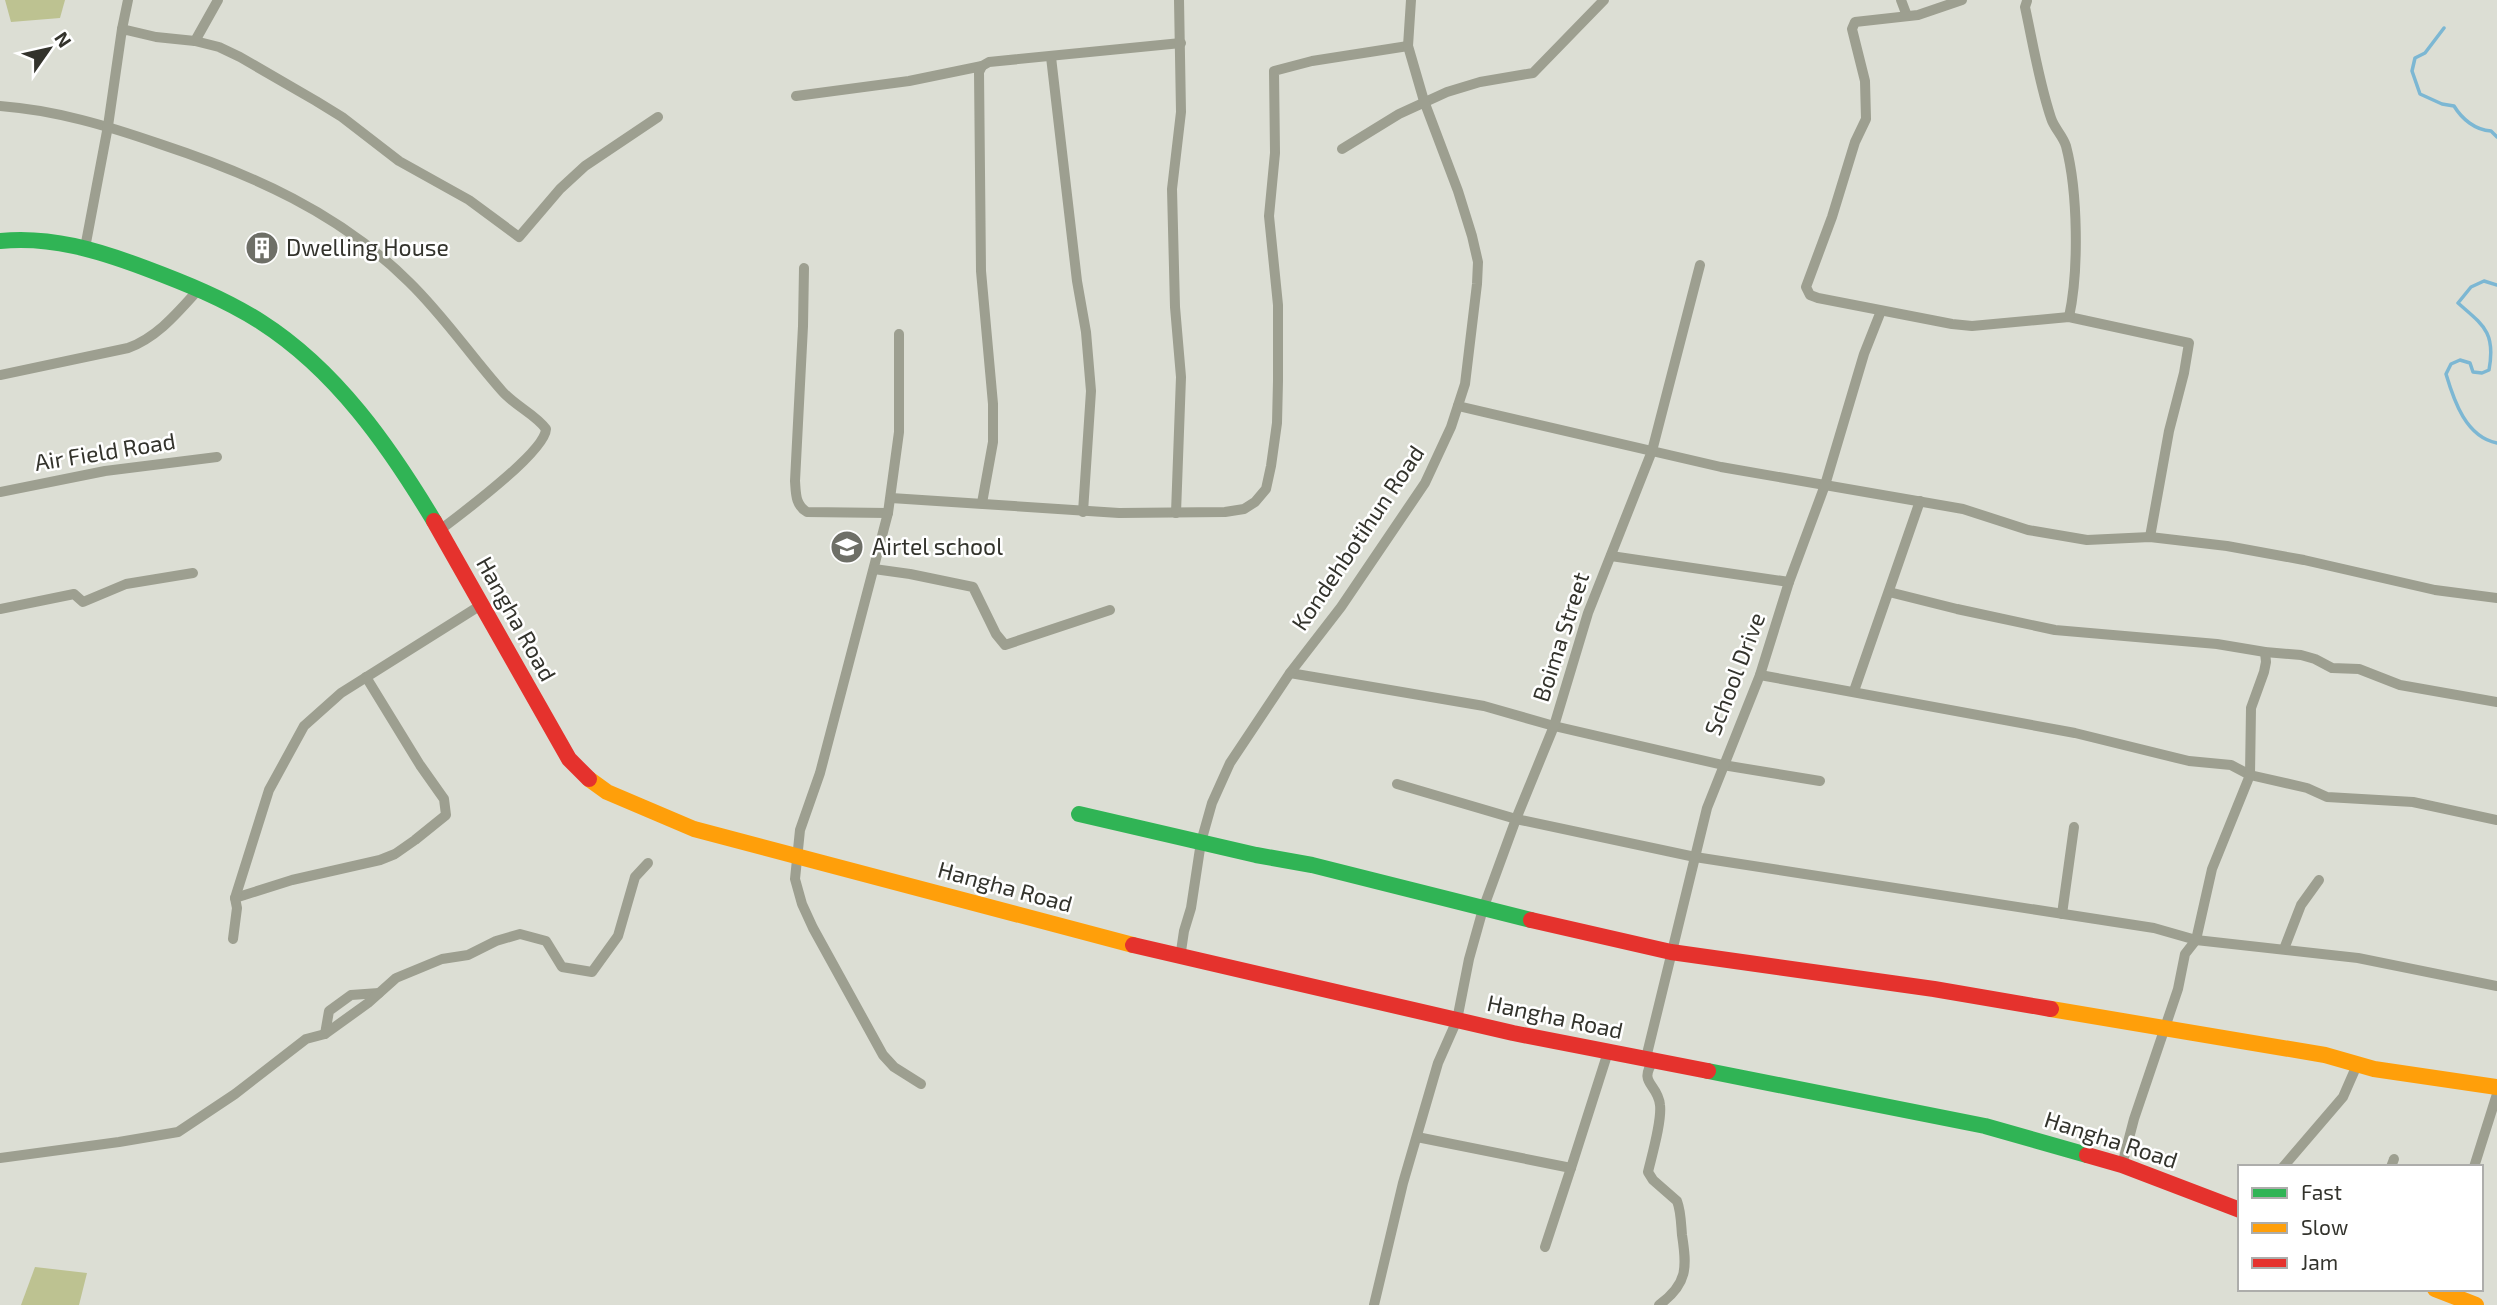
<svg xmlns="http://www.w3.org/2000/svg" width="2497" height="1305" font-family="'Exo 2',sans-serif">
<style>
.forest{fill:#bdc291}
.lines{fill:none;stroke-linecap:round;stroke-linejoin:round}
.stream{stroke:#7cb7d3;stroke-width:3.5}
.street{stroke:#9d9f90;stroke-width:10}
.fast{stroke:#30b455;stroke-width:16}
.slow{stroke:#ff9f0a;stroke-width:16}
.jam{stroke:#e5322d;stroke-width:16}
.labels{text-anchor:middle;stroke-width:5;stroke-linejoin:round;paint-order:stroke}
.poi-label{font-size:23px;fill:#33332c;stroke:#fff;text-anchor:start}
.street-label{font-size:23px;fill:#33332c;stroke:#fff}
</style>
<rect width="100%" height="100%" fill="#dcded4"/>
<g class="forest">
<path d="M5,0H65L60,18L11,22Z"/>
<path d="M35,1267L87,1273L79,1305H21Z"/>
</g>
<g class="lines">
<g class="stream">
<path d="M2444,28L2425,53L2415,58L2412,71L2420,94L2442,104L2454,106C2462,119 2475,130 2491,131L2497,137"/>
<path d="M2497,285L2484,281L2471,287L2458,303C2483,325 2496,332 2489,370L2482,373L2473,372L2470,363L2460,360L2451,364L2446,374C2454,401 2466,437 2497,443"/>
</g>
<g class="street">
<path d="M1901,0L1907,16"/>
<path d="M1962,0L1918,15L1855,22L1852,29L1865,81L1866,119L1855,142L1832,217L1806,287L1810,295L1818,298L1952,324L1972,326L2069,317L2189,343L2184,373L2169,431L2150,537"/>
<path d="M2027,1L2025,7C2033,44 2039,82 2051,118C2054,128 2063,136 2066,146C2078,192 2079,271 2069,317"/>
<path d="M122,29L128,0"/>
<path d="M195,41L219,47L240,57L316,101L342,117L399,161L469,200L519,237L560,189L585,166L658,117"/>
<path d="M1051,57L1077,281L1086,332L1091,391L1083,512"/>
<path d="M796,96L909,81L982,66L989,62L1181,43"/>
<path d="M0,106C55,110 108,126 160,144C251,174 340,213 409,282C444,316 470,355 502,391C515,406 535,414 546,429C545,452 461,514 440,530"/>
<path d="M1342,149L1399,114L1447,92L1480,82L1533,73L1604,0"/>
<path d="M85,248L108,126L122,29L156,37L195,41L218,0"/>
<path d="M804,268L803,326L795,481C796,493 795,505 807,512L888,513"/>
<path d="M899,334V432L888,513L820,773L800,830L795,879L802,904L813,928L883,1055L894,1067L921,1084"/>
<path d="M0,375L128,348C158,337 178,312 199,289"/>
<path d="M1458,406L1721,467L1963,509L2028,530L2087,540L2150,537L2227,546L2304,560L2435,590L2497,598"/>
<path d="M0,492L105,471L217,457"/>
<path d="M891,498L1119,513L1225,512L1244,509L1255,502L1266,489L1271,466L1277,423L1278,381V305L1269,216L1275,153L1274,71L1312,61L1408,46"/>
<path d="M982,503L993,442V404L981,271L979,72L982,66"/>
<path d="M1176,513L1181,377L1175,307L1172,189L1181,112L1179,0"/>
<path d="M1611,556L1789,582"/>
<path d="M874,569L910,574L973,587L996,634L1005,645L1110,610"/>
<path d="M1889,592L1957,609L2055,630L2217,644L2265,652L2301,655L2315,659L2332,668L2359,669L2400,685L2497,702"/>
<path d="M0,609L74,594L83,602L126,584L193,573"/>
<path d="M1290,673L1484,706L1554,726L1723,765L1820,781"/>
<path d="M1760,675L2075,733L2189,761L2231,765L2250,775L2307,788L2327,797L2413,802L2497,820"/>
<path d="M1854,691L1920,501"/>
<path d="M1397,784L1516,819L1695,857L2154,928L2196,940L2358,958L2497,986"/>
<path d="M235,898L292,880L380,860L395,854L415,840L446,815L444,799L420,765L366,677"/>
<path d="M2062,914L2074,827"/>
<path d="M233,939L237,908L235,898L269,790L304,726L341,693L481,605"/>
<path d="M2284,949L2301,905L2319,880"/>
<path d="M1180,958L1184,931L1191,908L1201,842L1212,803L1230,763L1290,673L1341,607L1425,483L1451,427L1465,384L1477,284L1478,262L1472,236L1458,191L1424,101L1408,46L1411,0"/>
<path d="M325,1034L329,1011L351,995L379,993"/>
<path d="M1646,1058L1707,808L1760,675L1789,582L1825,485L1864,354L1881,311"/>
<path d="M1654,1060C1637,1084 1658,1083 1660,1105C1662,1121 1652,1155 1648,1172L1653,1180L1677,1201C1681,1211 1681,1224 1682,1235C1687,1267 1688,1284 1659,1305"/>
<path d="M1417,1137L1571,1168L1545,1247"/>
<path d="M0,1158L119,1142L178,1132L235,1094L306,1039L325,1034L368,1003L396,978L442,959L468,955L496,941L520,934L546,941L562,967L592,972L618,936L635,877L648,863"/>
<path d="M2122,1165L2134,1119L2178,989L2185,954L2196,940L2212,869L2250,775L2251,708L2264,672L2266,662L2265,652"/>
<path d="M2283,1167L2343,1097L2357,1065"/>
<path d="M2391,1167L2394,1159"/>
<path d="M2474,1167L2497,1094"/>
<path d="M1571,1168L1608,1052"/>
<path d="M1374,1305L1403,1183L1438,1063L1457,1020L1469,959L1483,909L1516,819L1554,726L1588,613L1652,451L1700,265"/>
</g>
<g class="fast">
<path d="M0,241C51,236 97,250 145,268C185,283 225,299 261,322C336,370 389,446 434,521"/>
<path d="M1079,814L1256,855L1312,865L1531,920"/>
<path d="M1708,1071L1985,1126L2087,1155"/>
</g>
<g class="slow">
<path d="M589,779L607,792L694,829L1133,945"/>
<path d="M2051,1009L2325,1055L2374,1069L2497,1087"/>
<path d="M2435,1289L2476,1305"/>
</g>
<g class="jam">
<path d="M434,521L569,759L589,779"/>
<path d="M1531,920L1671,952L1934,989L2051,1009"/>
<path d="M1133,945L1513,1033L1708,1071"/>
<path d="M2087,1155L2122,1165L2240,1210"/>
</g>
</g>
<defs>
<symbol id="building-disc" viewBox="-11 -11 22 22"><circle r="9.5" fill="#6e6f67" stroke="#fff"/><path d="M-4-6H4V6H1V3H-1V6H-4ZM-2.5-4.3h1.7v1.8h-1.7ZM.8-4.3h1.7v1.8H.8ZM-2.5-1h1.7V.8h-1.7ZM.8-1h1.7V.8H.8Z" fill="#fff"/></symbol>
<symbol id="school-disc" viewBox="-11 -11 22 22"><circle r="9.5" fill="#6e6f67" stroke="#fff"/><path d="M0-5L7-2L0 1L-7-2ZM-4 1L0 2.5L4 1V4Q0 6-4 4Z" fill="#fff"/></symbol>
</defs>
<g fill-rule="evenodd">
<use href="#building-disc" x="243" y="229" width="38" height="38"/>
<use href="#school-disc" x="828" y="528" width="38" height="38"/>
</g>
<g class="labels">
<g class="poi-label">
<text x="286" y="256">Dwelling House</text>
<text x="872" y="555">Airtel school</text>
</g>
<g class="street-label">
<text transform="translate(105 452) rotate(-9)" y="8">Air Field Road</text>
<text transform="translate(1358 538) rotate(-56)" y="8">Kondehbotihun Road</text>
<text transform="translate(516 619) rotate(61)" y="8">Hangha Road</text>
<text transform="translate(1561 637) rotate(-72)" y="8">Boima Street</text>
<text transform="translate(1735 674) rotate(-69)" y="8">School Drive</text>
<text transform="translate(1005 887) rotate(15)" y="8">Hangha Road</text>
<text transform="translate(1555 1017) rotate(12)" y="8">Hangha Road</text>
<text transform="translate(2111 1140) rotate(18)" y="8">Hangha Road</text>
</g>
</g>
<rect x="2238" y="1165" width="245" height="126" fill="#ffffff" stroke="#adadab" stroke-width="2"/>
<rect x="2252" y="1188" width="35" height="10" fill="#30b455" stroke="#adadab" stroke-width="2"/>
<text x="2301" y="1200" font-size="21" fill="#33332c">Fast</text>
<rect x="2252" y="1223" width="35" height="10" fill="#ff9f0a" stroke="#adadab" stroke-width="2"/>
<text x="2301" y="1235" font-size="21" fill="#33332c">Slow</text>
<rect x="2252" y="1258" width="35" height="10" fill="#e5322d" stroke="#adadab" stroke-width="2"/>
<text x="2301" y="1270" font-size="21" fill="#33332c">Jam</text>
<g transform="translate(49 49) rotate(56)" stroke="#ffffff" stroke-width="5" paint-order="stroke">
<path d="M0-5L12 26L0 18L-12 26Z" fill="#33332c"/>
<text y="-10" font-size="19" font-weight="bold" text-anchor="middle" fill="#33332c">N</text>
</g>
</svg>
